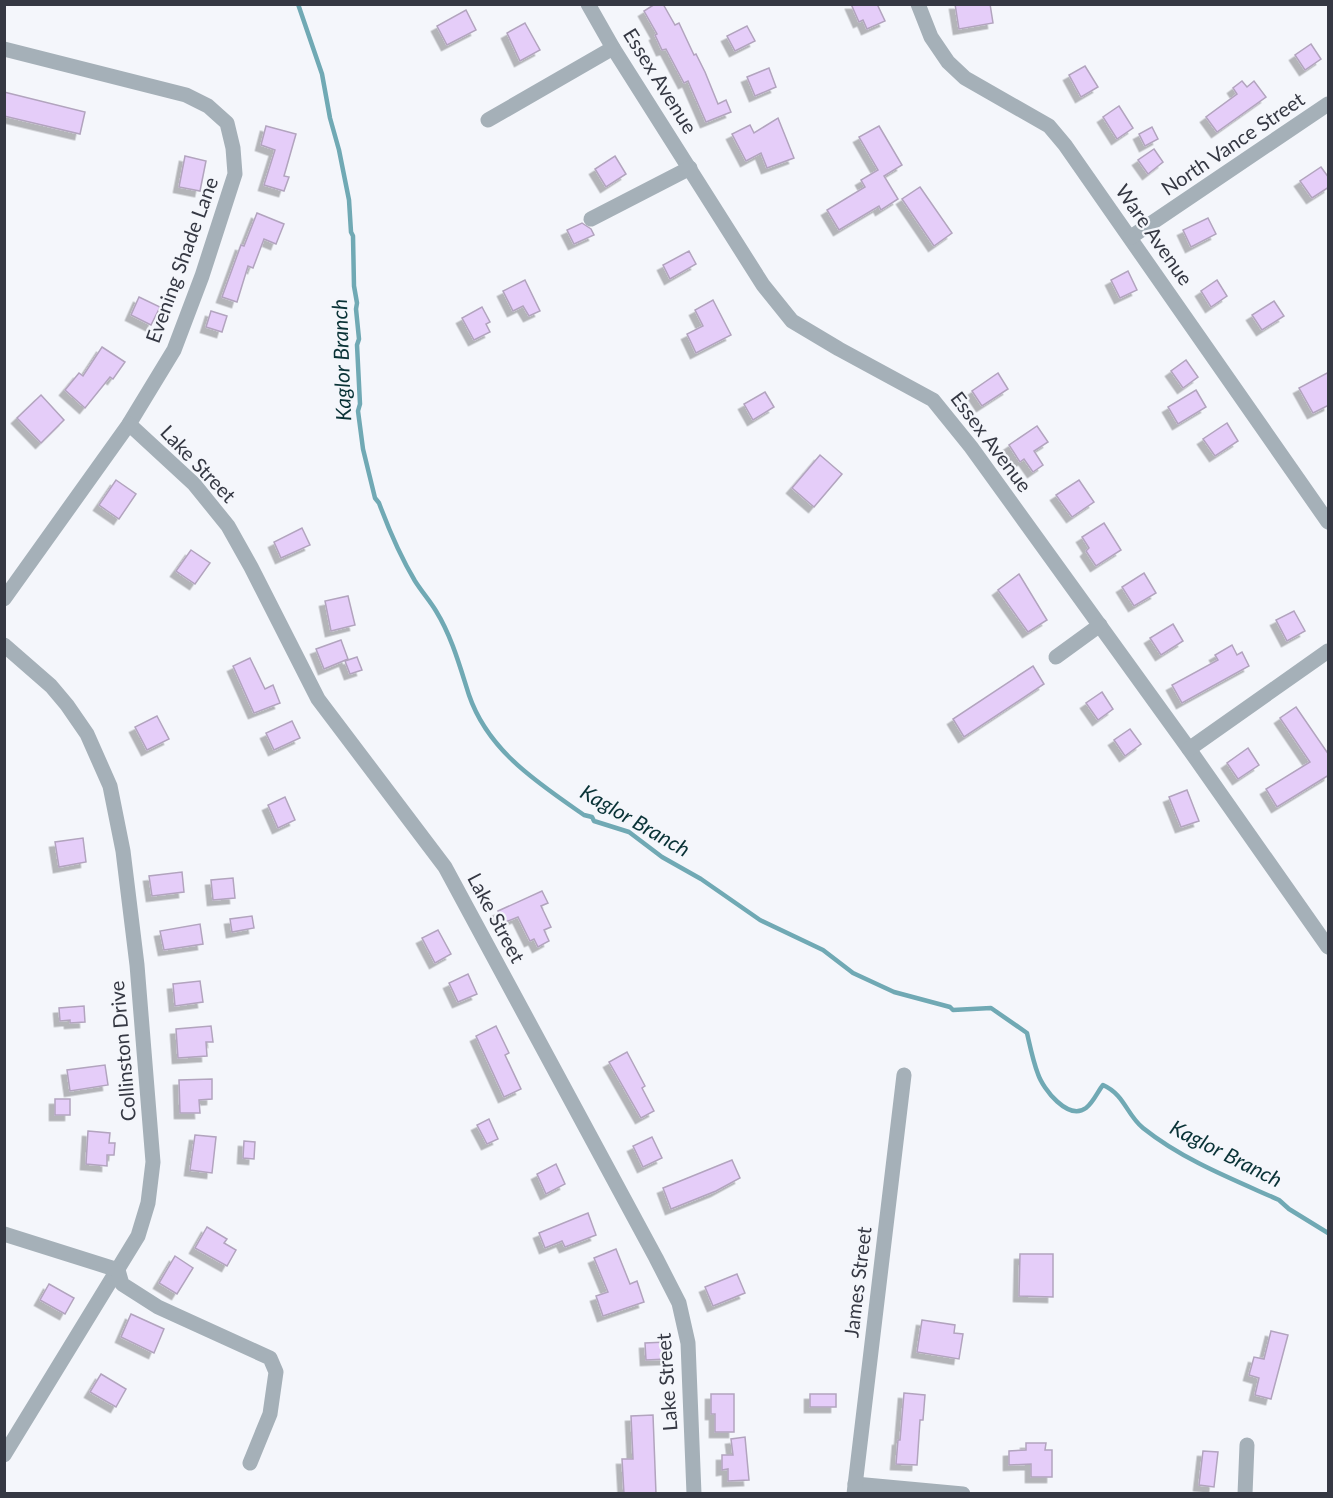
<svg xmlns="http://www.w3.org/2000/svg" width="1333" height="1498" font-family="Lato,sans-serif">
<style>
.lines{fill:none;stroke-linecap:round;stroke-linejoin:round}
.stream{stroke:#70a9b4;stroke-width:4.5}
.building{fill:#e5cdf9;stroke:#b2a4be;stroke-width:1.5;filter:url(#shadow)}
.minor{stroke:#a5b0b8;stroke-width:15}
.labels{text-anchor:middle;stroke-width:4.5;stroke-linejoin:round;paint-order:stroke}
.street-label{font-size:20px;fill:#353843;stroke:#f4f6fb}
.water-label{font-size:21px;font-style:italic;fill:#093236;stroke:#f4f6fb}
</style>
<defs>
<filter id="shadow"><feDropShadow dx="-5.5" dy="5.5" stdDeviation="0" flood-color="#0004"/></filter>
</defs>
<rect width="100%" height="100%" fill="#f4f6fb"/>
<g class="lines">
<path class="stream" d="M298,4L322,74L330,118L339,150L349,200L351,232L353,236L354,286L357,303L356,309L359,339L357,345L360,404L358,411L363,449L375,498L379,503C389,530 400,556 415,581C422,592 430,601 436,611C452,637 460,667 469,695C488,751 538,783 584,815L592,817L594,821L629,832L662,857L701,879L760,920L823,950L853,973L894,992L950,1007L953,1010L991,1008L1027,1033C1030,1046 1033,1061 1038,1074C1043,1089 1068,1121 1086,1108C1093,1103 1098,1091 1103,1085C1125,1095 1126,1114 1143,1128C1183,1160 1232,1179 1279,1200L1289,1209L1328,1233"/>
</g>
<g class="building">
<path d="M655,4H663L675,25L679,23L694,55L696,54L705,72L718,104L726,100L731,112L706,122L688,81L684,83L666,49L662,50L655,35L657,34L644,11Z"/>
<path d="M851,4H877L885,21L867,29L863,20L859,22Z"/>
<path d="M955,4H990L993,23L959,29Z"/>
<path d="M466,10L476,30L447,45L437,26Z"/>
<path d="M525,23L540,50L520,61L507,33Z"/>
<path d="M747,26L755,41L735,51L727,36Z"/>
<path d="M1311,44L1321,59L1305,70L1295,55Z"/>
<path d="M1085,66L1098,87L1081,97L1069,75Z"/>
<path d="M769,68L776,87L755,96L747,77Z"/>
<path d="M1242,81L1247,87L1254,81L1266,97L1217,132L1206,117L1237,94L1233,88Z"/>
<path d="M4,92L85,112L80,134L4,116Z"/>
<path d="M1119,106L1133,128L1117,139L1103,117Z"/>
<path d="M778,118L794,158L767,168L761,153L746,161L732,134L750,125L754,133Z"/>
<path d="M266,126L296,134L284,176L289,177L284,191L264,185L275,150L261,145Z"/>
<path d="M879,126L902,165L884,176L898,199L881,210L879,206L839,230L827,210L865,187L861,180L878,170L859,137Z"/>
<path d="M1152,127L1158,139L1145,146L1139,134Z"/>
<path d="M1154,149L1163,162L1148,174L1138,160Z"/>
<path d="M185,156L206,161L200,191L179,187Z"/>
<path d="M615,156L626,174L606,187L595,169Z"/>
<path d="M1321,167L1329,178V187L1312,198L1300,181Z"/>
<path d="M920,187L952,233L934,246L902,199Z"/>
<path d="M257,213L284,224L276,244L264,239L253,268L248,266L237,302L222,297L241,245L244,246Z"/>
<path d="M1208,218L1216,234L1191,247L1183,230Z"/>
<path d="M582,223L591,229L594,235L574,244L567,230Z"/>
<path d="M689,251L696,264L670,279L663,265Z"/>
<path d="M1128,271L1137,290L1120,298L1111,280Z"/>
<path d="M525,280L540,311L529,316L523,306L513,311L503,291Z"/>
<path d="M1217,280L1227,296L1211,307L1201,291Z"/>
<path d="M139,297L160,307L151,325L131,315Z"/>
<path d="M713,300L731,335L696,353L687,334L703,326L695,310Z"/>
<path d="M1274,301L1284,316L1262,330L1252,315Z"/>
<path d="M482,307L490,322L486,324L490,332L474,340L462,318Z"/>
<path d="M211,311L227,316L222,332L206,327Z"/>
<path d="M102,347L125,362L113,379L110,377L85,408L65,390L79,373L83,376Z"/>
<path d="M1186,360L1198,377L1183,388L1171,371Z"/>
<path d="M1329,372V405L1313,413L1299,388Z"/>
<path d="M998,373L1008,389L982,406L972,391Z"/>
<path d="M1196,390L1206,407L1178,424L1168,407Z"/>
<path d="M765,392L774,407L753,420L744,404Z"/>
<path d="M41,395L64,420L41,443L17,418Z"/>
<path d="M1227,423L1238,441L1215,456L1203,439Z"/>
<path d="M1037,426L1048,442L1034,451L1043,465L1033,472L1024,459L1020,462L1009,445Z"/>
<path d="M820,455L842,474L814,507L792,488Z"/>
<path d="M116,480L136,494L119,519L99,505Z"/>
<path d="M1079,480L1094,502L1072,517L1056,495Z"/>
<path d="M1104,523L1121,550L1096,566L1086,551L1089,548L1082,537Z"/>
<path d="M302,528L310,545L281,558L274,542Z"/>
<path d="M191,550L210,563L195,584L176,571Z"/>
<path d="M1144,573L1156,593L1134,606L1122,587Z"/>
<path d="M1019,574L1047,620L1028,632L998,590Z"/>
<path d="M348,596L355,625L331,631L325,601Z"/>
<path d="M1294,611L1305,631L1287,641L1276,620Z"/>
<path d="M1173,624L1183,641L1161,655L1150,638Z"/>
<path d="M341,640L348,659L324,669L316,649Z"/>
<path d="M1232,645L1237,655L1242,652L1249,666L1182,703L1172,685L1218,660L1215,655Z"/>
<path d="M357,657L362,670L350,674L345,661Z"/>
<path d="M250,658L265,689L273,685L280,703L254,713L233,666Z"/>
<path d="M1033,666L1044,684L964,737L953,719Z"/>
<path d="M1102,692L1113,709L1098,720L1086,703Z"/>
<path d="M1296,707L1329,755V775L1277,807L1266,789L1310,762L1280,718Z"/>
<path d="M157,716L169,739L147,750L135,727Z"/>
<path d="M292,721L300,738L274,750L266,733Z"/>
<path d="M1130,729L1141,744L1125,756L1114,740Z"/>
<path d="M1248,748L1259,765L1238,779L1227,763Z"/>
<path d="M1187,790L1199,821L1181,827L1169,797Z"/>
<path d="M285,797L295,820L278,828L268,805Z"/>
<path d="M83,838L86,862L59,867L55,842Z"/>
<path d="M182,872L184,892L152,896L149,876Z"/>
<path d="M233,878L235,898L213,900L211,880Z"/>
<path d="M542,891L548,903L541,906L551,927L544,930L549,941L538,947L534,939L530,941L518,917L503,923L498,911Z"/>
<path d="M252,916L254,928L232,932L230,919Z"/>
<path d="M200,924L203,944L164,950L160,931Z"/>
<path d="M438,930L451,954L435,963L422,938Z"/>
<path d="M468,974L477,994L458,1002L449,983Z"/>
<path d="M200,981L203,1002L175,1006L173,984Z"/>
<path d="M84,1006L85,1022L70,1023V1020L60,1021L59,1008Z"/>
<path d="M211,1026L213,1042H206L207,1056L178,1058L176,1029Z"/>
<path d="M496,1026L509,1053L505,1055L521,1089L504,1097L476,1036Z"/>
<path d="M627,1052L645,1086L642,1088L654,1111L641,1118L609,1062Z"/>
<path d="M105,1065L108,1085L70,1091L67,1070Z"/>
<path d="M212,1079V1099L199,1100L200,1113H180L179,1080Z"/>
<rect x="55" y="1099" width="15" height="16"/>
<path d="M489,1119L498,1139L487,1144L477,1125Z"/>
<path d="M88,1131L110,1133L109,1143H115L114,1155H107V1166L86,1164Z"/>
<path d="M195,1135L216,1137L212,1173L190,1170Z"/>
<path d="M652,1137L662,1158L643,1167L633,1146Z"/>
<path d="M244,1141L255,1142L254,1159L243,1158Z"/>
<path d="M732,1160L740,1178L716,1191L671,1209L663,1188Z"/>
<path d="M556,1164L565,1184L546,1194L537,1174Z"/>
<path d="M588,1213L596,1235L565,1247L562,1241L545,1248L539,1233Z"/>
<path d="M207,1227L227,1239L224,1243L236,1250L227,1266L195,1248Z"/>
<path d="M616,1249L630,1284L637,1281L644,1302L603,1316L596,1296L608,1292L594,1258Z"/>
<path d="M1020,1254H1053V1297L1019,1296Z"/>
<path d="M175,1256L193,1268L177,1294L159,1283Z"/>
<path d="M737,1274L745,1293L713,1306L705,1287Z"/>
<path d="M49,1284L74,1298L65,1314L40,1300Z"/>
<path d="M131,1314L164,1329L154,1353L121,1337Z"/>
<path d="M922,1320L955,1325L954,1333L963,1334L959,1359L917,1352Z"/>
<path d="M1271,1331L1288,1335L1271,1399L1255,1395L1259,1378L1249,1375L1254,1357L1264,1359Z"/>
<path d="M666,1342L667,1359L646,1360L645,1343Z"/>
<path d="M101,1374L126,1389L116,1407L90,1392Z"/>
<path d="M904,1393L925,1395L923,1420H920L917,1465L896,1464L898,1440H900Z"/>
<path d="M711,1394H734V1432H715V1414H711Z"/>
<rect x="810" y="1394" width="26" height="13"/>
<path d="M653,1415L656,1494H624L622,1459H633L631,1416Z"/>
<path d="M745,1437L749,1480L728,1481V1469L722,1470V1455H733L731,1439Z"/>
<path d="M1026,1443H1046L1045,1450H1052V1477H1031V1464L1009,1465V1451L1026,1450Z"/>
<path d="M1203,1451L1218,1452L1214,1487L1199,1485Z"/>
</g>
<g class="lines">
<g class="minor">
<path d="M588,4L613,48L763,285L792,321L839,349L933,400L971,447L1189,749L1328,947"/>
<path d="M918,4L931,37L948,62L965,78L1049,126L1065,145L1328,522"/>
<path d="M4,49L186,95L208,106L227,123L233,148L235,174L202,276L174,350L129,424L4,599"/>
<path d="M488,120L613,48"/>
<path d="M591,219L690,168"/>
<path d="M1131,237L1328,104"/>
<path d="M129,424L194,484L228,526L251,567L318,699L445,867L656,1258L679,1303L688,1343L694,1494"/>
<path d="M4,645L51,686L67,705L87,734L110,786L123,851L137,965L153,1162L148,1203L138,1236L4,1455"/>
<path d="M1056,657L1100,625"/>
<path d="M1189,749L1328,651"/>
<path d="M4,1234L118,1270L122,1284L158,1307L270,1358L276,1372L270,1414L250,1463"/>
<path d="M855,1484L963,1494"/>
<path d="M854,1494L904,1075"/>
<path d="M1245,1494L1247,1445"/>
</g>
</g>
<g class="labels">
<g class="street-label">
<text transform="translate(660 81) rotate(58)" y="7">Essex Avenue</text>
<text transform="translate(1233 144) rotate(-34)" y="7">North Vance Street</text>
<text transform="translate(1154 235) rotate(55)" y="7">Ware Avenue</text>
<text transform="translate(182 260) rotate(-70)" y="7">Evening Shade Lane</text>
<text transform="translate(991 442) rotate(53)" y="7">Essex Avenue</text>
<text transform="translate(198 464) rotate(46)" y="7">Lake Street</text>
<text transform="translate(496 918) rotate(62)" y="7">Lake Street</text>
<text transform="translate(123 1051) rotate(-95)" y="7">Collinston Drive</text>
<text transform="translate(858 1282) rotate(-83)" y="7">James Street</text>
<text transform="translate(667 1382) rotate(-94)" y="7">Lake Street</text>
</g>
<g class="water-label">
<text transform="translate(342 360) rotate(-92)" y="7">Kaglor Branch</text>
<text transform="translate(635 821) rotate(30)" y="7">Kaglor Branch</text>
<text transform="translate(1226 1154) rotate(27)" y="7">Kaglor Branch</text>
</g>
</g>
<rect width="1333" height="1498" fill="none" stroke="#353843" stroke-width="12"/>
</svg>
